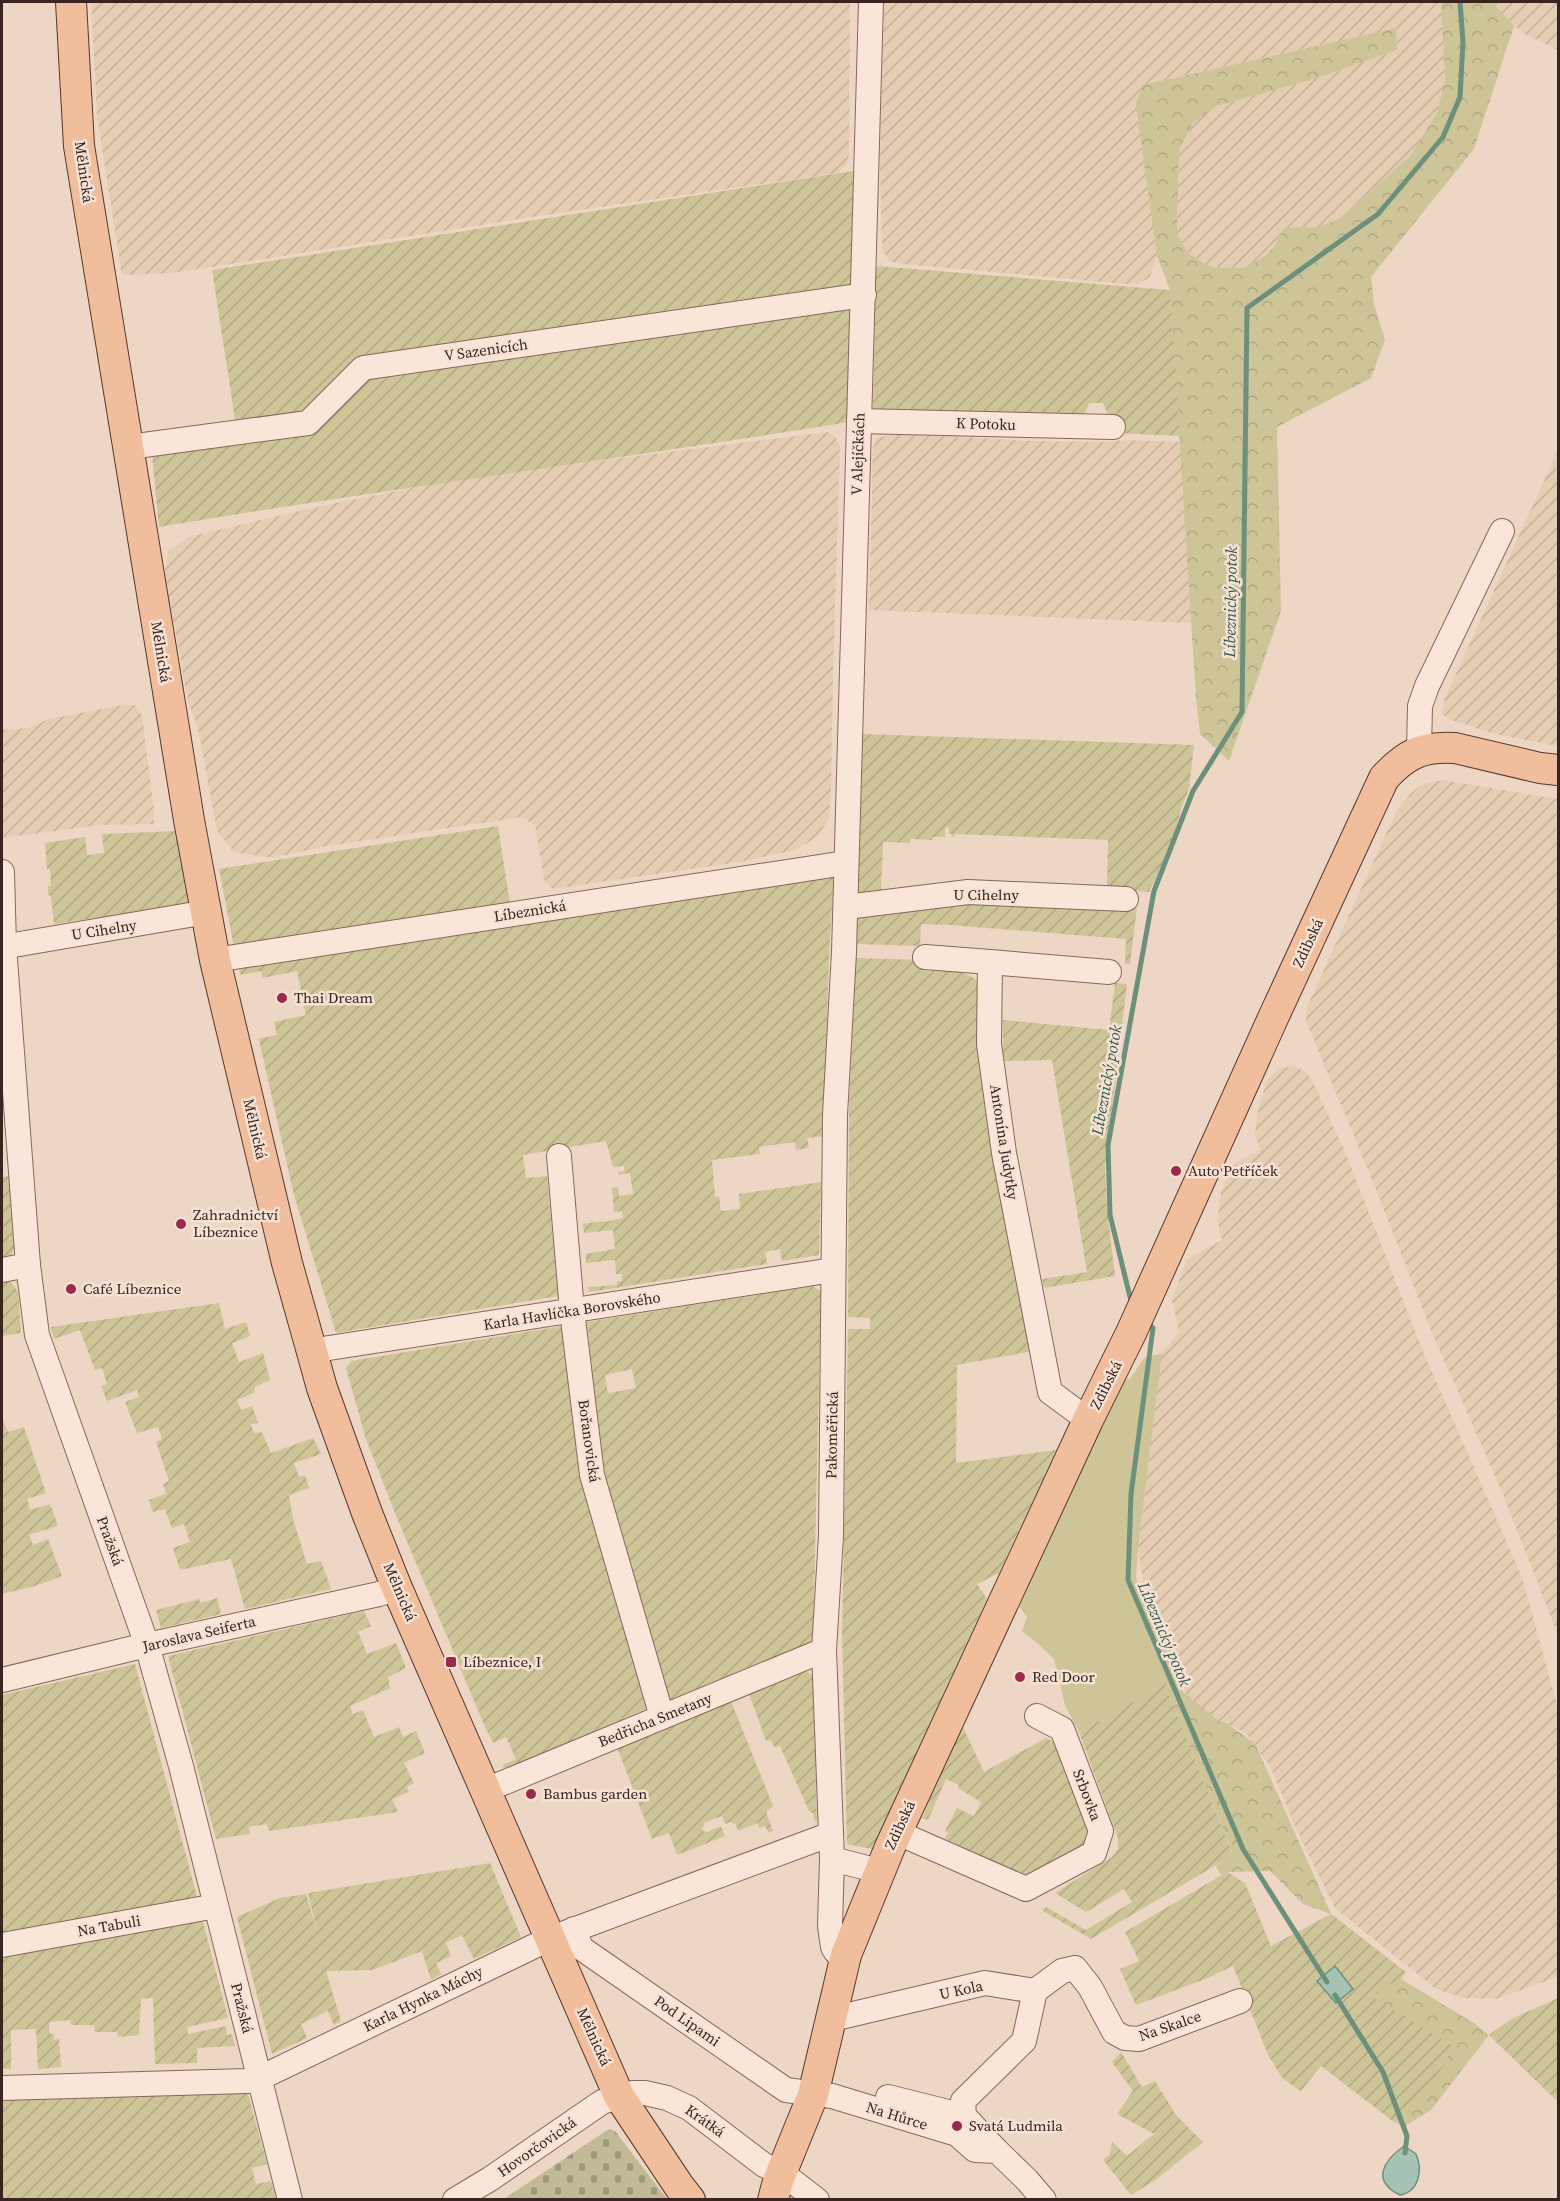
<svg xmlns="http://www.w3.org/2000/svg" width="1560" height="2201" font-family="'Source Serif 4',serif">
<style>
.farmland{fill:url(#farmland-furrows)}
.grass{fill:#cdc498}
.forest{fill:url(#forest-crowns)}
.cemetery{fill:url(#cemetery-stones)}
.garden{fill:url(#garden-furrows);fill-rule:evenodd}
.water{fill:#a6c2b2;stroke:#6d907d;stroke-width:1.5}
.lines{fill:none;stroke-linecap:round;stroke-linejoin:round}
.stream{stroke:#6d907d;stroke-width:5}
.minor-casing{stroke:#89665b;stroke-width:26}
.major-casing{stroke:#57362f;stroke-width:32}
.minor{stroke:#f9e6d8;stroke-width:24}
.major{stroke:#f1be9d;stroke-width:30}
.poi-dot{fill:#992a4b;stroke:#f6e2d4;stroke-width:2}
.labels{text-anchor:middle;stroke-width:5;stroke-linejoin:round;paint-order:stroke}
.street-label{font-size:15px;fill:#39241f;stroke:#f6e2d4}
.poi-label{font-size:15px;fill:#39241f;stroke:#f6e2d4;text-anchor:start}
.water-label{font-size:16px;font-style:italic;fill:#2e594a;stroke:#f6e2d4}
</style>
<defs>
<pattern id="farmland-furrows" width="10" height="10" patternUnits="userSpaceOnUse" patternTransform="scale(1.5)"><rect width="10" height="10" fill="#e4cdb2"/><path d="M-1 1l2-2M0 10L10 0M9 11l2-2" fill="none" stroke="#c4b099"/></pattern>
<pattern id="forest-crowns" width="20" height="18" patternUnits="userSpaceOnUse" patternTransform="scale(1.5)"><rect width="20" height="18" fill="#cdc498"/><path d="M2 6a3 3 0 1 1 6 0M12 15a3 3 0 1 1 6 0" fill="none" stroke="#b1a883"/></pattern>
<pattern id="cemetery-stones" width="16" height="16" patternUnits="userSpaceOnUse" patternTransform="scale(1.5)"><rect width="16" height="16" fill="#c2ba97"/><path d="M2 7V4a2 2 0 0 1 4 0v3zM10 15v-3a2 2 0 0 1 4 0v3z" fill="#9f977b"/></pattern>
<pattern id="garden-furrows" width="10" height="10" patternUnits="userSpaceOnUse" patternTransform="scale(1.5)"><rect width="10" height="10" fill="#cdc498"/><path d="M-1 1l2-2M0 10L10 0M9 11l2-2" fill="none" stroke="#b1a883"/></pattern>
</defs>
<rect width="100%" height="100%" fill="#eed6c5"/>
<g class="farmland">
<path d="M91,2H850L849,155L846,165L838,173L552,214L173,273L122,275L97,116Z"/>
<path d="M884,2H1441L1445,79L1437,113L1410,156L1340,218L1319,227L1284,228L1274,247L1265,256L1244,268H1213L1189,254L1177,234L1179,150L1193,123L1217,106L1317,78L1397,50L1396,28L1143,85L1157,256L1150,277L1137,285L903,264L889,261L882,249L880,164Z"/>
<path d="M1492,2H1558V50L1521,32L1505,17Z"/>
<path d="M828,432L835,437L840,446L833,673L831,791L829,818L817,837L795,850L739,862L553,889L544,880L535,825L522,817L327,846L272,858L234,852L217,831L198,728L188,702L165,574L168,552L188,537L321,506L433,484L573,464Z"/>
<path d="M913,434L1030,441L1102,442L1128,440L1181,442L1191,623L869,610L873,448L877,438L888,435Z"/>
<path d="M1558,450V746L1495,734L1448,719L1442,713L1445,698Z"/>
<path d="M122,705H135L142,715L154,810V824L101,825L2,838V730L28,728L49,719Z"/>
<path d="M1442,780L1558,799V1635L1502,1492L1432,1333L1373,1182L1306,1021L1307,1007L1396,812L1412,792L1423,784Z"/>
<path d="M1293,1066L1305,1071L1313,1082L1346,1154L1422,1349L1522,1577L1558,1708V1977L1496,1999L1464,1998L1436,1989L1335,1908L1298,1833L1270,1766L1246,1733L1218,1720L1187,1696L1144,1589L1138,1547L1162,1353L1179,1332L1172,1300L1187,1259L1222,1240L1217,1220L1221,1192L1232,1167L1246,1157L1260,1151L1255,1134L1258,1110L1267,1080L1278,1069Z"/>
</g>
<path class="grass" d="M1162,1353L1138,1547L1136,1578L1183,1692L1163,1685L1079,1732L1065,1705L1054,1659L1036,1642L1022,1631L1027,1617L1015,1601L1119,1378L1130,1379L1144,1358Z"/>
<g class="forest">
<path d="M1441,2H1492L1514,26L1474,149L1371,277L1374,304L1385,340L1371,378L1277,427L1281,611L1229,761L1200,734L1196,698L1170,290L1157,256L1136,105L1143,85L1396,28L1397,50L1317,78L1217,106L1193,123L1179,150L1177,234L1189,254L1213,268H1244L1265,256L1274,247L1284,228L1319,227L1340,218L1410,156L1437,113L1445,79Z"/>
<path d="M1165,1684L1183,1692L1218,1720L1229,1725L1253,1742L1258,1750L1331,1914L1303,1904L1270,1871L1227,1872L1221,1875L1216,1866L1233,1854Z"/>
<path d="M1401,1979L1474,2023L1489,2035L1431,2110L1405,2126L1394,2122L1403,2118L1369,1994Z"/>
</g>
<path class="cemetery" d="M609,2129L615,2131L667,2199H504Z"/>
<g class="garden">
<path d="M860,170L856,287L359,359L311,413L236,426L212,270Z"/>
<path d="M876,266L1170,290L1180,436L1116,433L1103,403H1089L1086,411L1082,416L873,412Z"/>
<path d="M855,305V421C623,459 391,488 159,527L152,454L312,433L364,379Z"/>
<path d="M863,734L1194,745L1189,789L1182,806L1172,844L1149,892L1107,889L1108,840L955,834L954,837H952V834H949V828L945,827V837H933L932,840L911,839L910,843L883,842L881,893L858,896Z"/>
<path d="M498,826L510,904L234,947L219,869Z"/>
<path d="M177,831L189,905L96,923L94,918L54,924L51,896L48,895V886H51L50,869H47L45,843L85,837L87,855L104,853L102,834Z"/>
<path d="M834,872L829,958L823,1136L807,1138L809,1148L796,1150L795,1142L759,1147L760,1154L712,1160L715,1197H719L721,1211L740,1209L739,1194L821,1182L819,1255L782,1261L780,1249L765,1252L767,1264L589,1292L588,1287L617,1285V1281H622V1274H616L615,1260L586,1263V1254L615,1249L613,1230L584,1233L583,1224L603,1221L604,1222L623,1218L622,1211L614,1212L612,1188L618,1187L619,1196L633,1194L630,1173L618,1175V1172L624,1171V1166L613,1167L606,1141L523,1155L526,1178L547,1176L558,1296L336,1333L294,1195L259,1040L257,1039L277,1035L274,1022L306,1015L297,971L263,978L261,971L241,975L239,969L251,967V959Z"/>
<path d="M973,898L1137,908L1130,964H1125L1126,939L950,925L921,924L920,946L856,944L857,912Z"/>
<path d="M855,958L924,960V971C942,972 970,967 980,986L1033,1351L957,1365L956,1463L1056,1450L999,1573L977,1584L987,1599L872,1849L847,1844L842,1632L848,1329H870V1318L848,1317L849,1110Z"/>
<path d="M1115,983L1127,984L1105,1166L1107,1209L1115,1276L1044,1288L1042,1279L1087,1272L1052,1060L1003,1061V1020L1109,1030Z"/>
<path d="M9,1176L14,1248L11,1257L2,1262V1198H3L2,1177Z"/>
<path d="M2,1279L11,1282L18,1292L21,1333L2,1336Z"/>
<path d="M813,1286L821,1292L813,1641L670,1700L608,1492L599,1439L587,1322ZM632,1369L636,1388L608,1393L605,1375Z"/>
<path d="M219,1303L225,1329L246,1322L250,1336L232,1343L239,1362L263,1353L270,1380L255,1387L254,1393L237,1400L241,1410L252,1406L258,1423L251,1424L254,1433L262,1432L271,1453L313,1438L321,1454L294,1463L299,1477L305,1475L309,1488L289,1495L293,1519L307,1564L321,1561L331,1589L245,1609L231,1559L180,1570L173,1548L190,1542L184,1524L172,1528L165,1509L153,1512L149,1500L166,1494L163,1484L169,1481L156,1442L162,1439L158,1427L137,1433L125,1402L139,1397L137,1390L107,1401L101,1386L107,1384L102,1368L95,1370L80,1330L54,1339L51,1327Z"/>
<path d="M562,1326L578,1463L620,1616L648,1708L504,1770L503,1765L516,1759L506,1737L493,1743L485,1727L393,1508L365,1436L346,1368L351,1361Z"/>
<path d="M2,1418L8,1432L24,1427L46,1493L27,1499L30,1510L50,1504L58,1526L29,1535L33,1545L48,1539L62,1576L35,1586L2,1594Z"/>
<path d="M217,1598L221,1614L161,1628L156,1610L199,1599L200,1603Z"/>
<path d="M364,1611L371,1626L358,1632L367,1654L396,1643L406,1668L388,1677L390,1688L350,1706L353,1714L363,1710L374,1737L399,1727L403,1737L416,1731L425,1753L404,1763L414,1783L407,1787L409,1792L392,1799L398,1812L269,1831L267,1824L249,1827L250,1834L216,1839L168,1656Z"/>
<path d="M135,1664L197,1897L2,1936V1695Z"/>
<path d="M806,1671L813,1676L817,1821L815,1822L813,1813L809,1811L780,1746L774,1747L771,1740L766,1741L749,1694Z"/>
<path d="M1165,1684L1233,1855L1091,1939L1043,1911L1046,1907L1086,1930L1132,1902L1124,1889L1086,1912L1055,1893L1112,1857L1118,1849V1838L1079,1732Z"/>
<path d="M731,1701L773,1806L766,1812L773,1831L769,1833L765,1826L759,1828L758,1823L738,1831L735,1823L733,1824L731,1822L725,1824L722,1816L704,1823V1826L702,1827L703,1831L707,1832L721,1826L725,1836L677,1855L669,1833L652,1839L617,1747Z"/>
<path d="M962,1725L984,1772L1046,1738L1058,1744L1090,1832L1087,1843L1026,1876L945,1839L948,1832L945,1831L957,1808L974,1816L981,1802L958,1788L959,1785L946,1779L928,1820L922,1818Z"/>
<path d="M490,1863L521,1937L474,1959L462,1935L446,1943L451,1956L436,1963L441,1974L431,1980L422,1951L373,1970L326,1971L341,2021L334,2025L328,2011L301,2024L307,2038L272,2054L237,1917L280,1898L306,1894L317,1932L308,1893Z"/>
<path d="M1227,1872L1245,1883L1271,1946L1331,1914L1406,1972L1401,1979L1370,1995L1451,2045L1447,2054L1449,2059L1403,2118L1394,2122L1321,2066L1301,2091L1282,2078L1268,2055L1233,1966L1208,1978L1136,2005L1120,1969L1139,1961L1125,1932Z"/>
<path d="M202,1918L228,2018L187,2027L188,2034L226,2026L227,2035L232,2034L235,2046L197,2048V2063L155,2064L153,1998L141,1999L139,2035L118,2037L117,2032H95L94,2025H71L70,2020L49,2022L50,2034H54V2040L59,2039L61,2067L38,2069L36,2029L11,2030V2069H2V1958Z"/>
<path d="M1558,1998V2102L1489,2035L1511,2019Z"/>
<path d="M1121,2052L1142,2087L1155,2081L1176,2115L1203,2142L1154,2181L1131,2195L1103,2160L1110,2154L1112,2142L1127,2156L1154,2134L1117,2114L1133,2091L1112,2062Z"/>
<path d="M247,2090L267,2164L252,2168L256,2184L271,2181L276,2199H2V2098Z"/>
</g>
<g class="water">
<path d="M1335,1966L1353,1989L1336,2003L1317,1981Z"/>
<path d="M1404,2146L1416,2154C1423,2170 1419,2192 1400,2195C1371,2181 1383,2161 1404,2146Z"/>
</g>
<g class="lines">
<g class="stream">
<path d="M1132,1305L1110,1215L1108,1145L1154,891L1193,791L1242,712L1247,308L1378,214L1443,137L1460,97L1463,42L1460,2"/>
<path d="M1146,1321L1153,1328L1131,1494L1128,1580L1243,1849L1327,1982"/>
<path d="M1335,1995L1383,2072L1407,2136L1405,2153"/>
</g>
<defs>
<g id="minor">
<path d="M859,421L1113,427"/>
<path d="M129,447L308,423L363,368L864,295"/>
<path d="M1419,750L1420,706L1427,686L1502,531"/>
<path d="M2,872L4,946L28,1265L37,1335L147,1645L181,1766L290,2200"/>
<path d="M846,907L968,892L1126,899"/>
<path d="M2,947L207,912"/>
<path d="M925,957L990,962"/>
<path d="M215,960L845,863"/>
<path d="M559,1156L572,1311L592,1475L662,1717"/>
<path d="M2,1270L28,1265"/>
<path d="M312,1352L329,1348L833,1270"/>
<path d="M1088,1420L1050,1392L1004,1153L989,1044L990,962L1109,972"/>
<path d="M2,1680L134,1648L379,1594L397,1588"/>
<path d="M486,1790L824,1650"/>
<path d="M896,1832L1026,1889L1094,1853L1101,1831L1062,1729L1037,1716"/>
<path d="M832,1859L879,1871"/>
<path d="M574,1929L581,1948L786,2090L832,2096L957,2134L975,2150L997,2151L1027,2180L1044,2200"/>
<path d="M2,1945L216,1906"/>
<path d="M846,1955L836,1952L833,1947L830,1926L832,1859L824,1650L831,1536L835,1115L844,952L871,2"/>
<path d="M1035,1991L1062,1971L1075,1968L1090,1987L1114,2032L1125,2038L1139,2039L1240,2001"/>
<path d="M832,2019L985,1983L1035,1991"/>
<path d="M2,2088L247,2081L260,2078L549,1939L831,1834"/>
<path d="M888,2097L964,2116"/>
<path d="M996,2150L964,2116L963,2101L1024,2041L1035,1991"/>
<path d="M455,2200L490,2179L602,2102L632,2093H645L667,2098L689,2108L764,2165L782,2173L817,2200"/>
</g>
<g id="major">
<path d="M71,2L79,146L189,820L215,960L287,1263L312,1352L322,1388L367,1513L397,1588L619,2096L679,2186L690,2200"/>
<path d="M773,2200L778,2181L813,2095L846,1955L890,1847L1088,1420L1131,1333L1273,1018L1384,778C1406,754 1422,746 1455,748L1540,768L1558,770"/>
</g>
</defs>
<use href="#minor" class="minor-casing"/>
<use href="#major" class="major-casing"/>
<use href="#minor" class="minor"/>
<use href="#major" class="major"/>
</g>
<g class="poi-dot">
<circle cx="282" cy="998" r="6"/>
<circle cx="1176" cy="1171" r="6"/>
<circle cx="181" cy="1224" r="6"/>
<circle cx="71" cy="1289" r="6"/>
<rect x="445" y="1656" width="12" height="12" rx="3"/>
<circle cx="1020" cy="1677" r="6"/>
<circle cx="531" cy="1794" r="6"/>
<circle cx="957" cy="2126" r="6"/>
</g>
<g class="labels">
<g class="street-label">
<text transform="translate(84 172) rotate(82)" y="5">Mělnická</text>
<text transform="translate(486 350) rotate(-8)" y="5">V Sazenicích</text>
<text transform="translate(986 424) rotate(2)" y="5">K Potoku</text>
<text transform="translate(858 454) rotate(-88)" y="5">V Alejíčkách</text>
<text transform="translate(161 652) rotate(81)" y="5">Mělnická</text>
<text x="986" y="900">U Cihelny</text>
<text transform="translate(530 911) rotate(-9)" y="5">Líbeznická</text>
<text transform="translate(104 930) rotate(-9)" y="5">U Cihelny</text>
<text transform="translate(1308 943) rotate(-65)" y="5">Zdibská</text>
<text transform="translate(255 1129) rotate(77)" y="5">Mělnická</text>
<text transform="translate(1004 1142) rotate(81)" y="5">Antonína Judytky</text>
<text transform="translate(572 1311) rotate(-9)" y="5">Karla Havlíčka Borovského</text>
<text transform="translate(1106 1385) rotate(-63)" y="5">Zdibská</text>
<text transform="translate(832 1435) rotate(-89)" y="5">Pakoměřická</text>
<text transform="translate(589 1441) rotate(82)" y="5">Bořanovická</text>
<text transform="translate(110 1541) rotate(70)" y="5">Pražská</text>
<text transform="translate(400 1592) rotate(67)" y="5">Mělnická</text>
<text transform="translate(199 1634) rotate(-13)" y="5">Jaroslava Seiferta</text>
<text transform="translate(655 1720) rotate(-22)" y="5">Bedřicha Smetany</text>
<text transform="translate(1087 1795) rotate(69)" y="5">Srbovka</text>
<text transform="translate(900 1825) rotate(-65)" y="5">Zdibská</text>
<text transform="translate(109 1926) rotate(-10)" y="5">Na Tabuli</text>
<text transform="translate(961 1990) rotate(-12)" y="5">U Kola</text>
<text transform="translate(423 1999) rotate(-26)" y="5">Karla Hynka Máchy</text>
<text transform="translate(242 2008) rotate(76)" y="5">Pražská</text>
<text transform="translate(687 2021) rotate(35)" y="5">Pod Lipami</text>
<text transform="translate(1170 2026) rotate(-19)" y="5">Na Skalce</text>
<text transform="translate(594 2037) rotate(66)" y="5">Mělnická</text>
<text transform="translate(897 2116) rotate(17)" y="5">Na Hůrce</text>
<text transform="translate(705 2121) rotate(35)" y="5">Krátká</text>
<text transform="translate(537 2147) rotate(-35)" y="5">Hovorčovická</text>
</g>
<g class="poi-label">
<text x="294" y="1003">Thai Dream</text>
<text x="1188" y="1176">Auto Petříček</text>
<text x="193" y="1220">Zahradnictví<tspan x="193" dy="17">Líbeznice</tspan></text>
<text x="83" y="1294">Café Líbeznice</text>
<text x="463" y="1667">Líbeznice, I</text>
<text x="1032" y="1682">Red Door</text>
<text x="543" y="1799">Bambus garden</text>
<text x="969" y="2131">Svatá Ludmila</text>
</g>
<g class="water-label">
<text transform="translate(1230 602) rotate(-89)" y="6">Líbeznický potok</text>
<text transform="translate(1106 1080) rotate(-80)" y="6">Líbeznický potok</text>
<text transform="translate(1165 1634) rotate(67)" y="6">Líbeznický potok</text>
</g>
</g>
<rect width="1560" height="2201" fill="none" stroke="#39241f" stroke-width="6"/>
</svg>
